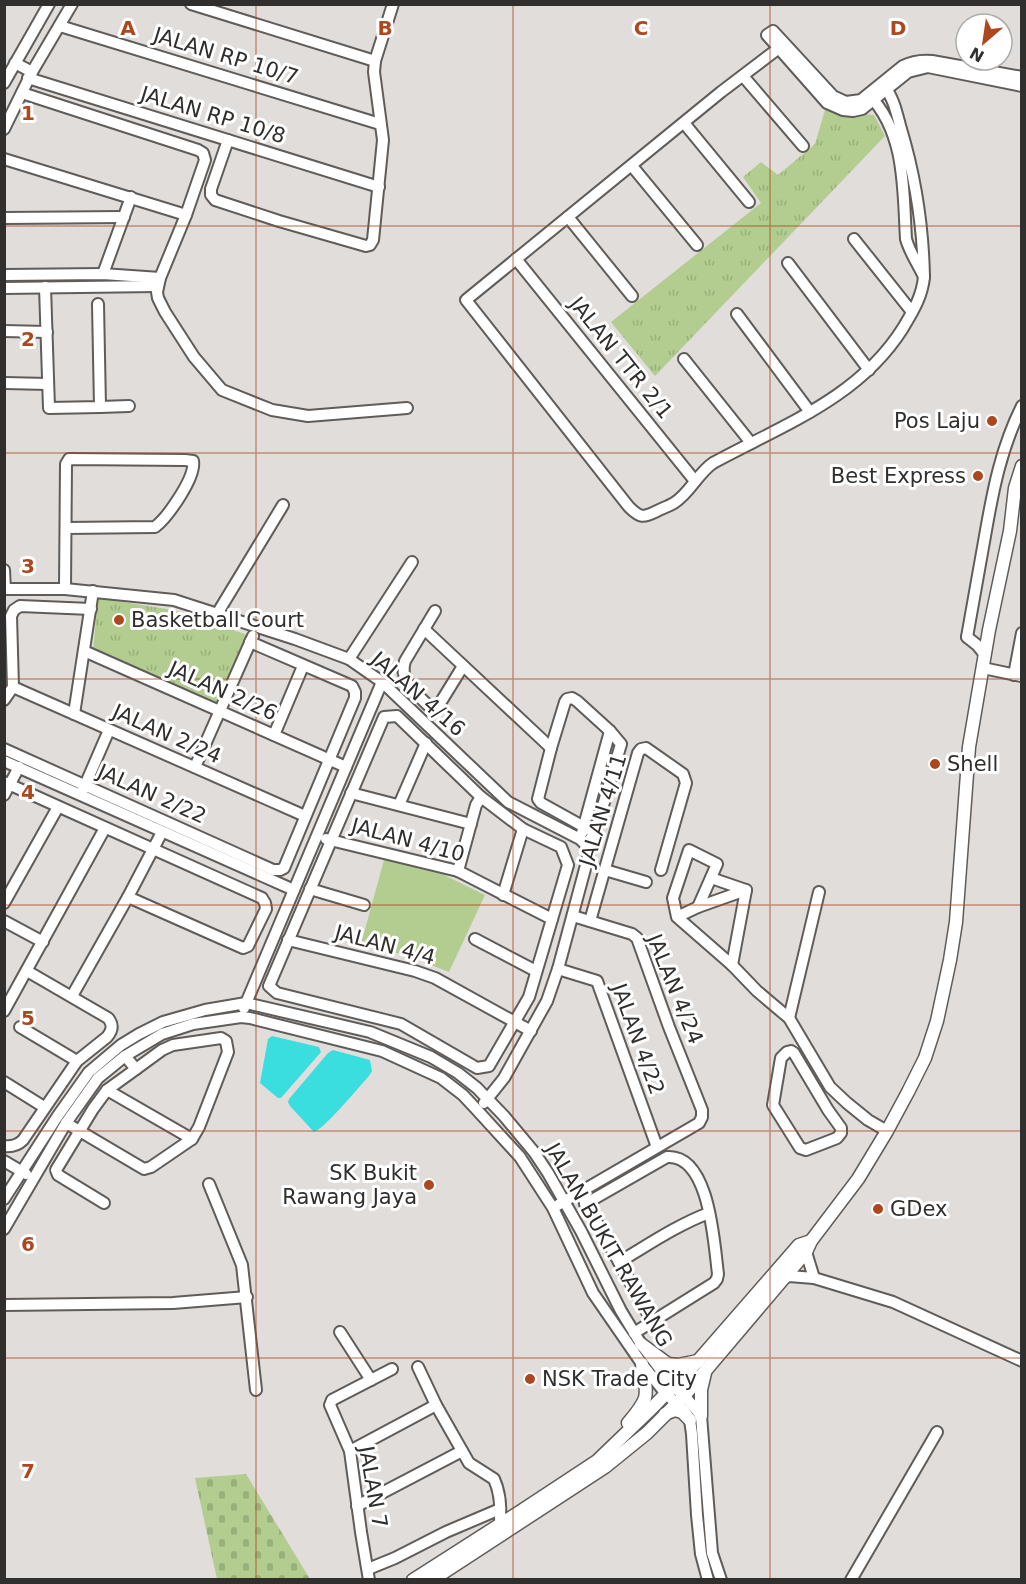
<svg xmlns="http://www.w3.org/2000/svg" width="1026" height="1584" font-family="'DejaVu Sans',sans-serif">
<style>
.grass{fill:url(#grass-tufts)}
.cemetery{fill:url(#cemetery-stones)}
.pitch{fill:#b2cd8f}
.water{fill:#3bdedf}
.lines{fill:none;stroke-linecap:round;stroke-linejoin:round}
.minor-casing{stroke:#5f5c5a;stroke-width:14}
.major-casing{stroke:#5f5c5a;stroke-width:15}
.minor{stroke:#fff;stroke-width:10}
.major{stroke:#fff;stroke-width:12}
.grid{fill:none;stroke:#ad471e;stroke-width:1.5;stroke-opacity:0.55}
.poi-dot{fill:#ad471e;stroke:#fff;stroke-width:2}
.labels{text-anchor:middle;stroke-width:6;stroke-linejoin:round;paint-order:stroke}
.street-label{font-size:21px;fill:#302f2e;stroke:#fff}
.poi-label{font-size:21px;fill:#302f2e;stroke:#fff;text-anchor:start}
.grid-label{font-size:20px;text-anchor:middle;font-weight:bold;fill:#ad471e;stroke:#fff;stroke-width:6;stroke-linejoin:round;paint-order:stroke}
</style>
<defs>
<pattern id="grass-tufts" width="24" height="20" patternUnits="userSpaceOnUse" patternTransform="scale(1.5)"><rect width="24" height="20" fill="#b2cd8f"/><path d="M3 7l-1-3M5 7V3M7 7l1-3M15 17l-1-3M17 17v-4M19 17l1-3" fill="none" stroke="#99b07c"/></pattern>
<pattern id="cemetery-stones" width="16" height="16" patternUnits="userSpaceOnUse" patternTransform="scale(1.5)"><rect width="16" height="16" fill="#b2cd8f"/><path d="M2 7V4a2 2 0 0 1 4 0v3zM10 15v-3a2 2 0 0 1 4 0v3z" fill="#99b07c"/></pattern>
</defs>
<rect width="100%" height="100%" fill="#e1dddb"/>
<g class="grass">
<path d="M825,110L874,115L885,136L655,376L611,322L761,203L743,177L761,162L778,175L815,144Z"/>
<path d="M98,598L173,610L248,635L221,703L211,704L93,650Z"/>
</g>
<path class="cemetery" d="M246,1474L310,1579H217L195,1478Z"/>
<g class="pitch">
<path d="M108,610L133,613L131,630L105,626Z"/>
<path d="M384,860L444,875L485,895L449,972L408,956L361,944Z"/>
</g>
<g class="water">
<path d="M272,1036L319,1047L321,1052L281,1098H278L260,1083L268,1039Z"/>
<path d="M333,1050L370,1060L372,1071L369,1076C358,1088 325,1128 314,1132L290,1106L288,1102L289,1099L328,1053Z"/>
</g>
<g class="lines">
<defs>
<g id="minor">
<path d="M191,4L375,61"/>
<path d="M60,26L380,124"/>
<path d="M779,48L721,92L466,300L629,507C640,518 643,518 657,511C663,508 669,506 674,503C690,493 698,473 713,463C783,425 859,398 903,328C913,311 922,297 924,277"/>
<path d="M15,63L32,72L72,4"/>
<path d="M743,76L803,146"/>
<path d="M1022,77L932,61C921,60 913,61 903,66L861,100L846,102L833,96L773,31L767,35L827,103L843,110L853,111L862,109L908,72L928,67L1022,86"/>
<path d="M28,78L379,187"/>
<path d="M4,83L49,4"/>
<path d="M22,93L198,150L203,153L205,160L186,215L160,278L157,292L158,298L165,312L194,357L222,390L272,410L308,416L407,408"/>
<path d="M869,95C906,133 903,190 906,239C910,253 918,264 924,277C923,225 916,179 901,129C897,115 894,98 884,86"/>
<path d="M684,123L749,202"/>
<path d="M4,129L32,72"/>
<path d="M228,140L211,189V195L215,200L279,221L366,246L370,245L373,240L383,140L374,72L375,61L393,4"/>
<path d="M4,159L186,215"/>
<path d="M632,166L697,245"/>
<path d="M568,217L632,296"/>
<path d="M4,218L124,217"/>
<path d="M854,239L912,312"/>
<path d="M516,259L695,481"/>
<path d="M788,263L869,370"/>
<path d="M103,274L131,197"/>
<path d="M4,275L103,274L160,278"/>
<path d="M45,287L49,408L100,407L98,304"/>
<path d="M4,288L157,286"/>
<path d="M737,314L810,412"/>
<path d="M4,331L47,332"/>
<path d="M684,359L751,443"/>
<path d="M5,383L48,384"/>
<path d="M100,407L129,406"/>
<path d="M4,570L5,589"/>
<path d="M4,589H65L174,600L295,639L349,659L382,682L508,802L580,839L586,845L589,854L558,969L547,1001L504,1078L484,1103"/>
<path d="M65,589L66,464L69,459L185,460L193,461C196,477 168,517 155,527L66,528"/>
<path d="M435,611L405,661C398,681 417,694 430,707L435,708L439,705L463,666"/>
<path d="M217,614L283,505"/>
<path d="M424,629L551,748"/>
<path d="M967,637C973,603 979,569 985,536C993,490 1001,448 1022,406"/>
<path d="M967,637L977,645L985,655"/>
<path d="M84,651L346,767"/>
<path d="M349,659L412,562"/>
<path d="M983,668L1021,676"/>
<path d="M1014,675L1022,633"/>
<path d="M13,687L305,816"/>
<path d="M4,700L13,687L11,616L14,610L20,606L91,609"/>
<path d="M74,714L93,591"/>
<path d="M397,716L481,797L523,829L561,847L568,865L529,997L489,1066L477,1068L401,1024L277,993L269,986L384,717Z"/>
<path d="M274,735L303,666"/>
<path d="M4,749L273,870H280L284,868L355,698V692L352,686L250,642"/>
<path d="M4,761L294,890"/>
<path d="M195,767L253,636"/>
<path d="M4,782L262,898L265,903L266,909L248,946L243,948L128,897"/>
<path d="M83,790L109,730"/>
<path d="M351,793L471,824"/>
<path d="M4,795L19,767"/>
<path d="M399,805L426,743"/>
<path d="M582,833L610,731"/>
<path d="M326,839L458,871L552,919"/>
<path d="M586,845L595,833L621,744L610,731L577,701L572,698L567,699L565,702L551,748L538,799L541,803L595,833"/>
<path d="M605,870L646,882"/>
<path d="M458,871L476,805L481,797"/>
<path d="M711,878L746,890L732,965"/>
<path d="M310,889L364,905"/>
<path d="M503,895L523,829"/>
<path d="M4,903L58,807"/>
<path d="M698,907L746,890"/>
<path d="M677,917L698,907L717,864L689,850L673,898L677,917L732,965L757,991L789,1018L830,1087L847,1103L868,1120L887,1131"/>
<path d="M4,921L43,942"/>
<path d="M590,921L638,753L641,749L646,748L683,774L686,783L661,870"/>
<path d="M475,939L536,971"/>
<path d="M288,940L415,971L435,978L531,1031"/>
<path d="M558,969L597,981L657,1147"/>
<path d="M72,996L128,897L162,832"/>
<path d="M244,1008L382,682"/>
<path d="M4,1011L105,828"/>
<path d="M789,1018L819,892"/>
<path d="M20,1027L77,1061"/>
<path d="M791,1051L794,1053L828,1110L841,1128V1133L837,1138L806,1150L800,1148L773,1105L781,1058L787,1052Z"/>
<path d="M4,1082L44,1107"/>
<path d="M107,1090L192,1139"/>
<path d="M66,1123L144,1169L151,1167L192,1139L199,1127L228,1052L226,1041L221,1038L173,1045L162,1050L136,1069L125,1056"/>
<path d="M4,1146C12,1147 18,1145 23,1140L77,1061L107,1037C113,1030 113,1024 108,1018L27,971"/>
<path d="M4,1161L26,1174"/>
<path d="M209,1184L242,1265L256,1390"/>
<path d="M583,1198L652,1321"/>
<path d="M4,1199L57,1117L89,1072L121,1045L139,1034L163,1022L205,1010L246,1003L370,1032L431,1057L458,1073L477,1088L504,1116L534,1152L548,1173L581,1231L621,1311L641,1344L673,1386L689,1401L701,1416L712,1553L721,1580"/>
<path d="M104,1203L58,1175L56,1170L93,1109L107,1090L136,1069"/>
<path d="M585,1204L667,1157C710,1154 714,1244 718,1274L717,1279L714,1283L634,1333"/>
<path d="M558,1205L699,1123L702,1117V1110L669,1027L637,938L632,934L573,916"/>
<path d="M4,1229L66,1123L98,1078L125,1056L162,1034L193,1024L241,1017L250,1018L382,1051L441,1078L463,1095L477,1110L520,1157L553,1208L593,1293L642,1364L666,1394L684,1410L690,1420L692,1434L697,1515L701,1554L708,1580"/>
<path d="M806,1252L814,1278"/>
<path d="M619,1262C648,1245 677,1225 709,1213"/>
<path d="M784,1278L789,1276L814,1278L893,1302L1022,1361"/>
<path d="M4,1305L173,1303L247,1297"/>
<path d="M340,1332L371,1380"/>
<path d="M418,1367L436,1405L469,1463L494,1479C500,1492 501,1505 500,1519"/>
<path d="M350,1451L436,1405"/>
<path d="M357,1506L462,1451"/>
<path d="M368,1569L395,1558L446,1532L500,1509"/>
<path d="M369,1580L361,1532L350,1451L330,1405L332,1400L392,1369"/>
<path d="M851,1580L937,1432"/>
</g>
<g id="major">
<path d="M641,1344L668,1364L678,1365L698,1361"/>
<path d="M665,1414L675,1410L682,1412L690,1420"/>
<path d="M701,1416V1390L705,1373"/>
<path d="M628,1423C634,1416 642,1407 645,1398C648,1388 643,1375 642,1364"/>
<path d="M413,1580L521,1511L597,1461L649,1411L698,1361L799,1245L811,1241"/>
<path d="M432,1580L605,1467L647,1433L684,1396L806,1252L811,1241L858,1179L887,1131L908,1092L925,1058L937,1021L950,960L956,922L969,747L989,630L1010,531L1015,488L1022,466"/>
</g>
</defs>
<use href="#minor" class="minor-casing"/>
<use href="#major" class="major-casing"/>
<use href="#minor" class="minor"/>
<use href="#major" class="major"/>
</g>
<path class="grid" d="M256,4V1580M513,4V1580M770,4V1580M4,226H1022M4,453H1022M4,679H1022M4,905H1022M4,1131H1022M4,1358H1022"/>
<g class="poi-dot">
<circle cx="992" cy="421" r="6"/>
<circle cx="978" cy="476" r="6"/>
<circle cx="119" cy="620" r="6"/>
<circle cx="935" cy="764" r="6"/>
<circle cx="429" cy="1185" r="6"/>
<circle cx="878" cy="1209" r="6"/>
<circle cx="530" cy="1379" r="6"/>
</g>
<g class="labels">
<g class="street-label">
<text transform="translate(226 56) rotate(17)" y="7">JALAN RP 10/7</text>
<text transform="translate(213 115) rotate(17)" y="7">JALAN RP 10/8</text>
<text transform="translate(621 358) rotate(51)" y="7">JALAN TTR 2/1</text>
<text transform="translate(223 691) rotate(24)" y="7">JALAN 2/26</text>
<text transform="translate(418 694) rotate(41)" y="7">JALAN 4/16</text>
<text transform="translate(167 734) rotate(24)" y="7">JALAN 2/24</text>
<text transform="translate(152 794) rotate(24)" y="7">JALAN 2/22</text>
<text transform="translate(603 810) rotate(-73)" y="7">JALAN 4/11</text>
<text transform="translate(408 840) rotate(15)" y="7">JALAN 4/10</text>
<text transform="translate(385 945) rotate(15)" y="7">JALAN 4/4</text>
<text transform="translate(675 989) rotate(68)" y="7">JALAN 4/24</text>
<text transform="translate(638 1039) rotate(70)" y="7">JALAN 4/22</text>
<text transform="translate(609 1245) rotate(60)" y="7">JALAN BUKIT RAWANG</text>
<text transform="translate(373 1487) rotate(80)" y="7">JALAN 7</text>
</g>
<g class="poi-label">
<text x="980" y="428" text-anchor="end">Pos Laju</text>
<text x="966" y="483" text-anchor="end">Best Express</text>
<text x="131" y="627">Basketball Court</text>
<text x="947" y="771">Shell</text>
<text x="417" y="1180" text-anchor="end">SK Bukit<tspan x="417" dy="24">Rawang Jaya</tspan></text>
<text x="890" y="1216">GDex</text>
<text x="542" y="1386">NSK Trade City</text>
</g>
</g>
<g class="grid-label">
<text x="128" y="35">A</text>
<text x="385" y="35">B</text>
<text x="641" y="35">C</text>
<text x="898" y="35">D</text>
<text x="28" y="120">1</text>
<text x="28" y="346">2</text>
<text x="28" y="573">3</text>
<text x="28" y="799">4</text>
<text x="28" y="1025">5</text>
<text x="28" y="1251">6</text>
<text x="28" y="1478">7</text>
</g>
<rect width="1026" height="1584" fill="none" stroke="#302f2e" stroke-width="12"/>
<g transform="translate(984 42) rotate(209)"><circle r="28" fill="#ffffff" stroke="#acacab" stroke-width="1.5"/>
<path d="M0-4.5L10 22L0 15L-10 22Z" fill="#ad471e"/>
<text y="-9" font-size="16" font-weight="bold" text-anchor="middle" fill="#302f2e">N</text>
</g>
</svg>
